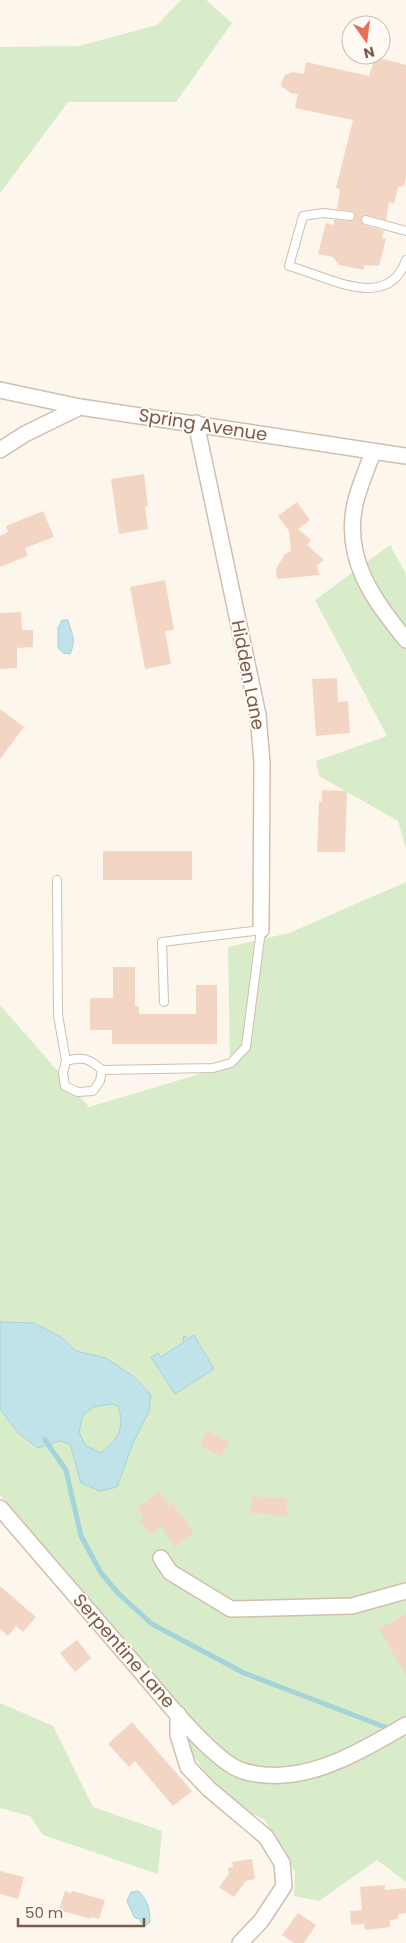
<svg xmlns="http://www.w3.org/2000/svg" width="406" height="1943" font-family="Poppins,sans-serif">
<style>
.green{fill:#d8ecc9}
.water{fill:#bfe3e8;stroke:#a5d3da;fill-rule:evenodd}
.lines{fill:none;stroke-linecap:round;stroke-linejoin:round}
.stream{stroke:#a5d3da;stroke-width:5}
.building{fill:#f3d5c3}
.service-casing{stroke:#d1beb0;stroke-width:10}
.minor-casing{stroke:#d1beb0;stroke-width:18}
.service{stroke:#fff;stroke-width:8}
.minor{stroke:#fff;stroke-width:15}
.labels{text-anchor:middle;stroke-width:4;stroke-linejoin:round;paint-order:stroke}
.street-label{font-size:18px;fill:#7a5c4d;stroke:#fffaf3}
</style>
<rect width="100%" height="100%" fill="#fdf6ec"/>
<g class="green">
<path d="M181,0H206L232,23L176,102H68L0,193V47L79,46L157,25Z"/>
<path d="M390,545L406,574V849L398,821L319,776L316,761L387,736L315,600Z"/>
<path d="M406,882V1882L377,1860L319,1901L294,1896L295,1872L265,1820L228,1801L191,1753L176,1706L0,1495V1005L89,1107L230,1065L228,947L289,933Z"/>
<path d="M0,1703L53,1726L93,1807L162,1831L158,1874L43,1835L30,1816L0,1808Z"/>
</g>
<g class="water">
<path d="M62,620H68C71,633 77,639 70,654L63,653L58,648V628Z"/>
<path d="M0,1322L34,1323L61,1337L76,1351L106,1358L133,1376L151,1395L149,1411L133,1443L117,1487L100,1491L81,1483L70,1444L60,1441L38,1448L18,1433L0,1409ZM112,1404L118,1406C125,1427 119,1439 101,1453L85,1445L79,1432L83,1415L93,1407Z"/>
<path d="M194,1335L214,1369L175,1394L151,1357L158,1353L161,1357L184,1342L183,1337L186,1336L188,1339Z"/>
<path d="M138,1891C148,1899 150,1910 150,1922L147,1925H143L139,1919L134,1917L127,1901L131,1892Z"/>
</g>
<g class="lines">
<path class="stream" d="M45,1440L66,1470L81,1536L101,1573L119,1594L152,1624L244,1673L390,1729"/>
</g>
<g class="building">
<path d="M375,57L406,65V177L404,186L398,187L394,204L389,202L386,220L367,215L361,218L364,225L384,231L382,238L386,239L379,266L364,265V270L339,265L333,257L318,254L326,223L334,225V220L352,221L355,217L353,211L337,209L340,189L336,188L353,120L295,108L298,94L291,93L282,87L281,83L285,75L293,72L304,74L306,62L369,76Z"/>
<path d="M144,474L148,506L145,507L148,529L119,534L111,479Z"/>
<path d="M297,502L310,520L298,529L311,540L307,545L324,560L316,566L320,575L277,579L276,569L285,554L291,551L289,531L278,516Z"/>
<path d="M43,511L54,537L25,548L28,556L0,567V536L8,532L6,526Z"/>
<path d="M165,580L174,630L165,631L171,664L145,669L130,587Z"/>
<path d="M21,612L22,630H33V647L17,648V668L0,669V613Z"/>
<path d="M337,678L338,702L348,701L350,733L316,736L312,679Z"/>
<path d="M0,709L24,727L0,759Z"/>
<path d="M322,790L347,791L345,852H317L319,801L322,802Z"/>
<rect x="103" y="851" width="89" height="29"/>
<path d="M113,967H135V1006H139V1014H196V985H217V1044H112V1030H90V998H113Z"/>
<path d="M208,1431L229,1443L221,1457L200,1445Z"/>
<path d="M159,1492L169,1506L172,1503L194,1533L175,1547L161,1526L150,1534L140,1521L144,1518L137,1508Z"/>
<path d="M252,1496L287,1499V1516L250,1513Z"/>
<path d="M0,1586L36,1617L23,1632L16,1626L8,1636L0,1629Z"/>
<path d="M406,1614V1676L379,1629Z"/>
<path d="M77,1640L91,1658L75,1672L60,1653Z"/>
<path d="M132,1722L192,1791L173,1806L135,1761L129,1767L108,1744Z"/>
<path d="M252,1859L255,1879L246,1881L234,1897L219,1887L229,1874L228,1868L233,1867L232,1862Z"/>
<path d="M0,1871L24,1877L18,1899L0,1894Z"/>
<path d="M385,1885V1890L406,1888V1913L398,1914V1919L390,1920V1927L365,1930L364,1924L351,1925L350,1911L362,1910L360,1887Z"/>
<path d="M65,1891L71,1893L72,1891L105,1900L99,1919L91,1917V1919L59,1910Z"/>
<path d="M298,1913L316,1925L304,1943H294L282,1935Z"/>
</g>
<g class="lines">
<defs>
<g id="service">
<path d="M350,216L323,213L303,216L289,266C326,276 388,313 406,260"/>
<path d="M366,220L406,231"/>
<path d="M57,880L58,1015L66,1061"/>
<path d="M102,1070L100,1081L93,1091L78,1092L65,1086L63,1073L66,1061C83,1056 90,1059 102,1070L213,1068L231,1063L246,1047L261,930L162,942L164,1002"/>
</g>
<g id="minor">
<path d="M0,390L80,407L406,456"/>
<path d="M196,423L258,715L262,763L261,930"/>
<path d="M0,450L25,434L80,407"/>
<path d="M373,452C367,469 359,486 355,504C343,560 374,600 406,640"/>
<path d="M0,1508C44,1559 87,1609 131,1660C155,1687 211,1761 243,1771C302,1788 357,1753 406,1725"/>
<path d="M161,1558L170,1572L231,1609L352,1606L406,1591"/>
<path d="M178,1714V1735L188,1767L209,1789L266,1837L282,1863L284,1886L261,1921L240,1943"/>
</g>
</defs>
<use href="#service" class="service-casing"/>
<use href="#minor" class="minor-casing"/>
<use href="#service" class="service"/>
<use href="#minor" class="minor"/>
</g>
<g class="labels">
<g class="street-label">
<text transform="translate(203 425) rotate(9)" y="6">Spring Avenue</text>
<text transform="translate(248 675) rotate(79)" y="6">Hidden Lane</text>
<text transform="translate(124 1651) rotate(49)" y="6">Serpentine Lane</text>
</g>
</g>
<g transform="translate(366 40) rotate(166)"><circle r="24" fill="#fffaf3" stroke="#cabbb1"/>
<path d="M0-4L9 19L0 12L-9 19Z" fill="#e76f51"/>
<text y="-8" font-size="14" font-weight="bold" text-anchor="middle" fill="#7a5c4d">N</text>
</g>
<path d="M18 1918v8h126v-8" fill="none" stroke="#7a5c4d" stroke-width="2.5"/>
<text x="25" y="1918" font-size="15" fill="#7a5c4d" stroke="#fffaf3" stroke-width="4" paint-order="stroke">50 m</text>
</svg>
